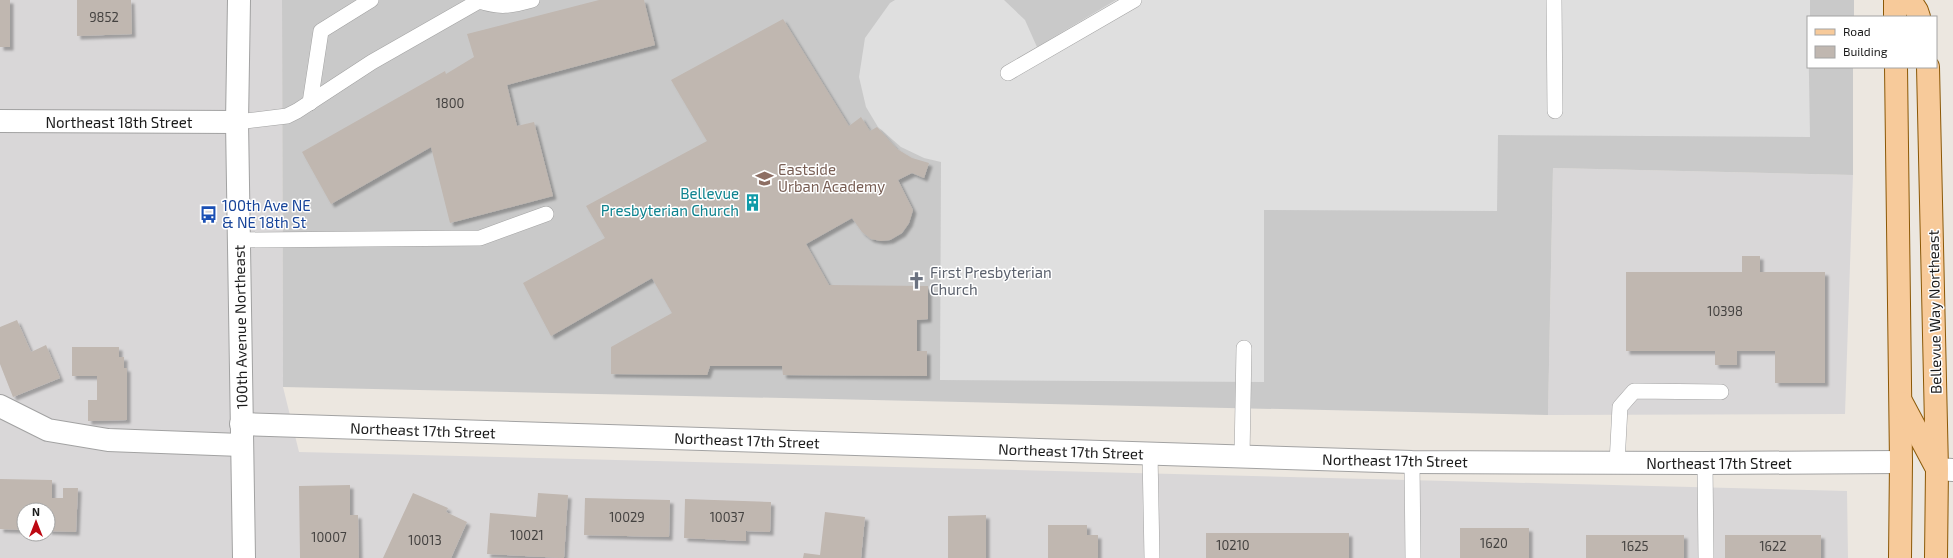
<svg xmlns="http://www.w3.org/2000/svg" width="1953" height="558" font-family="'Exo 2',sans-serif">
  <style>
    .residential { fill: #d9d7d8; fill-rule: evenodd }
    .religious { fill: #c9c9c9 }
    .parking { fill: #dfdfdf }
    .building { fill: #c0b7b0; filter: url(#shadow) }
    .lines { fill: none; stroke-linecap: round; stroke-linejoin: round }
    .service-casing { stroke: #a2a2a2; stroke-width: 16 }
    .minor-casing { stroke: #a2a2a2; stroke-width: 24 }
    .tertiary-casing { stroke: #a2a2a2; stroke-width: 24 }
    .primary-casing { stroke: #8b5806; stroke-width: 24 }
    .service { stroke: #fff; stroke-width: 15 }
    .minor { stroke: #fff; stroke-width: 22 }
    .tertiary { stroke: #fff; stroke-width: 22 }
    .primary { stroke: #f7ca9a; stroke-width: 22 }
    .labels { text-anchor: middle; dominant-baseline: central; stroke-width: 3; stroke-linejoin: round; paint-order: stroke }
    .number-label { font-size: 13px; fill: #444240 }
    .street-label { font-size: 15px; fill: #1b1b1b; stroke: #fff }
    .education-label { font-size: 15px; fill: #785e54; stroke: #fff; text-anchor: start }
    .culture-label { font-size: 15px; fill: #0d838f; stroke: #fff; text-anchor: end }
    .transit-label { font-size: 15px; fill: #164399; stroke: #fff; text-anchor: start }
    .worship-label { font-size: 15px; fill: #5b616d; stroke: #fff; text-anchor: start }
  </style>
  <defs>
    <filter id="shadow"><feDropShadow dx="3.5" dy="3.5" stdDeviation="1" flood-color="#0004"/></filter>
  </defs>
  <rect width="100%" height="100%" fill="#ece7e0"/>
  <g class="residential">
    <path d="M0 0H282L283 387 299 452 1847 491 1848 558H0ZM24 510H48V534H24Z"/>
    <path d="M1553 168 1853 175 1845 414 1548 415Z"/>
  </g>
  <path class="religious" d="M282 0H1854V17H1808V67H1853V175L1553 168 1548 415 283 387Z"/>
  <path class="parking" d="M895 0H1004L1025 20 1037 47 1116 0H1810V17H1808L1810 137 1498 135 1497 211 1264 210V382L940 380 941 162 924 158 901 147 878 127 866 107 859 77 865 38 890 3Z"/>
  <g class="building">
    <rect x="0" y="0" width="10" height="47"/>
    <path d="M77 0H131L132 34 77 36Z"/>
    <path d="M599 0H644L655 45 507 85 517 126 534 122 553 196 450 223 431 147 331 204 302 152 445 71 446 74 474 57 467 34Z"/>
    <path d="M783 19 849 126 861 117 870 131 877 127 897 149 912 158 929 163 924 178 912 173 898 180 913 210 909 223 902 233 890 240 881 241 871 239 862 232 852 218 806 244 829 285 928 286V319L917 320V351H927V376L783 375 782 366H710L707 375 611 374V347L672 313 652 278 551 336 523 283 605 238 586 206 707 141 671 80Z"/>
    <path d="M1742 256H1760V272H1825V383H1775V351H1737V365H1715V351H1626V272H1742Z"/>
    <path d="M17 320 31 352 46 345 60 378 13 397 0 364V327Z"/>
    <path d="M72 347H119V357H124V368H127V420L88 421V400H97V376H72Z"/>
    <path d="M0 479 52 480V498H63V488H78L76 532 48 531V510H24V530L0 529Z"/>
    <path d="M350 485V515H358L359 558H300L299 486Z"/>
    <path d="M413 493 448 508 446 512 467 522 451 558H383Z"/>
    <path d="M538 493 568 495 564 558 487 554 490 513 536 517Z"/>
    <path d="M585 498 670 500 669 537 584 535Z"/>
    <path d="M685 499 771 502 770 532 746 531V541L684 538Z"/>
    <path d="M825 512 865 517 861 558H803L804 553 820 555Z"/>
    <path d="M986 515V558H948V516Z"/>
    <path d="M1048 525H1087V535H1098V558H1048Z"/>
    <rect x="1460" y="528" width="69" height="30"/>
    <rect x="1206" y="533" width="143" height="25"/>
    <rect x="1586" y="535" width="98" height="23"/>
    <rect x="1725" y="535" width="96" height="23"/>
  </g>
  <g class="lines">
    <defs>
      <g id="service">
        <path d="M1554 0 1555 111"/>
        <path d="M1008 73 1134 0"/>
        <path d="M310 103 321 31 371 0"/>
        <path d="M237 122 287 116 297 111 372 62 479 1C500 8 510 6 532 0"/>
        <path d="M239 240 480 238 546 214"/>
        <path d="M1150 453 1152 558"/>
        <path d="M1242 456 1244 348"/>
        <path d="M1412 462 1413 558"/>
        <path d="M1617 463 1620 407 1634 391 1721 392"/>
        <path d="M1705 463 1706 558"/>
      </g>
      <g id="minor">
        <path d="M0 121 237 122"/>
        <path d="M0 406 48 430 108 440 241 445"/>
        <path d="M241 424 1412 462 1705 463 1901 462"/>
        <path d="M1937 469 1953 470"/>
      </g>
      <path id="tertiary" d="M239 0 237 122 244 558"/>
      <g id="primary">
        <path d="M1895 0V17"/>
        <path d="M1910 0 1917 11 1919 17"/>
        <path d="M1896 67 1901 462 1900 558"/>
        <path d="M1928 67 1937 469 1936 558"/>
        <path d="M1902 403 1935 465"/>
      </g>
    </defs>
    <use href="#service" class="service-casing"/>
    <use href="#minor" class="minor-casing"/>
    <use href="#tertiary" class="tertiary-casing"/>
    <use href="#primary" class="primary-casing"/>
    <use href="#service" class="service"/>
    <use href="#minor" class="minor"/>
    <use href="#tertiary" class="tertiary"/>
    <use href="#primary" class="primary"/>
  </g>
  <defs>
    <symbol id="school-bare" viewBox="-9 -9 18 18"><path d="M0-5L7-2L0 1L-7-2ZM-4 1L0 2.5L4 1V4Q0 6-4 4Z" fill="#8d6e63" stroke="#fff" stroke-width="2.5" paint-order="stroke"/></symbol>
    <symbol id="building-bare" viewBox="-9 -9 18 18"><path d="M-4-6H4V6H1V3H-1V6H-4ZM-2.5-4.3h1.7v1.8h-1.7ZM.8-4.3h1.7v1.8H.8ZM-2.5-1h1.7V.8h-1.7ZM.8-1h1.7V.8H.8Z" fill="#0f9aa8" stroke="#fff" stroke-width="2.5" paint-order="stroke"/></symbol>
    <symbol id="bus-bare" viewBox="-9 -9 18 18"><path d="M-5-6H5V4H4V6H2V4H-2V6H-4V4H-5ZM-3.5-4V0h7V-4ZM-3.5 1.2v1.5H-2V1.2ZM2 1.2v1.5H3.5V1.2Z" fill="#1a4fb4" stroke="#fff" stroke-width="2.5" paint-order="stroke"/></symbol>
    <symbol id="church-bare" viewBox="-9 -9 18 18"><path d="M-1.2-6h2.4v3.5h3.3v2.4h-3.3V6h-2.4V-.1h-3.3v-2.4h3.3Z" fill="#6b7280" stroke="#fff" stroke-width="2.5" paint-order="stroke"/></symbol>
  </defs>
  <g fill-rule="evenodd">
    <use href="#school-bare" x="752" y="166" width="25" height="25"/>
    <use href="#building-bare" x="740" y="190" width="25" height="25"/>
    <use href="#bus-bare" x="196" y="202" width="25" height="25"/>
    <use href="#church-bare" x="904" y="268" width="25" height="25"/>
  </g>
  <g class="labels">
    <g class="number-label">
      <text x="104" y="17">9852</text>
      <text x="450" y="103">1800</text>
      <text x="1725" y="311">10398</text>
      <text x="627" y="517">10029</text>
      <text x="727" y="517">10037</text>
      <text x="527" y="535">10021</text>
      <text x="329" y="537">10007</text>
      <text x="425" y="540">10013</text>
      <text x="1494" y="543">1620</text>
      <text x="1233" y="545">10210</text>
      <text x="1635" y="546">1625</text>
      <text x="1773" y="546">1622</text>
    </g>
    <g class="street-label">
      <text x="119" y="122">Northeast 18th Street</text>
      <text transform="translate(1934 312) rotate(-91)">Bellevue Way Northeast</text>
      <text transform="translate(240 327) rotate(-91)">100th Avenue Northeast</text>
      <text transform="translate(423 430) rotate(2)">Northeast 17th Street</text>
      <text transform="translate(747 440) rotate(2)">Northeast 17th Street</text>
      <text transform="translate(1071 451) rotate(2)">Northeast 17th Street</text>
      <text transform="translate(1395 460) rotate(1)">Northeast 17th Street</text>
      <text x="1719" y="463">Northeast 17th Street</text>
    </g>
    <g class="education-label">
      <text x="778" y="169">Eastside<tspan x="778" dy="17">Urban Academy</tspan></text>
    </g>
    <g class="culture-label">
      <text x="739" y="193">Bellevue<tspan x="739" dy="17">Presbyterian Church</tspan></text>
    </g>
    <g class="transit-label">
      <text x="222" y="205">100th Ave NE<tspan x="222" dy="17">&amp; NE 18th St</tspan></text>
    </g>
    <g class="worship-label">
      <text x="930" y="272">First Presbyterian<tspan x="930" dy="17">Church</tspan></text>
    </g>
  </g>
  <rect x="1807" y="16" width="130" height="52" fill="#ffffff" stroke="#a4a4a4"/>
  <rect x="1815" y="29" width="20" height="6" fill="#f7ca9a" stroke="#a4a4a4"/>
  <text x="1843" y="36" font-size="12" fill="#1b1b1b">Road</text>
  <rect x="1815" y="46" width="20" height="12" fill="#c0b7b0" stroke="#a4a4a4"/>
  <text x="1843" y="56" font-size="12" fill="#1b1b1b">Building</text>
  <g transform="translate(36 522)"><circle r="19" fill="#ffffff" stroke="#a4a4a4"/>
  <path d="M0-3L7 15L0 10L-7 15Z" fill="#bd0812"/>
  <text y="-6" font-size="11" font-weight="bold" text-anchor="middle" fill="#1b1b1b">N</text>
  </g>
</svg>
